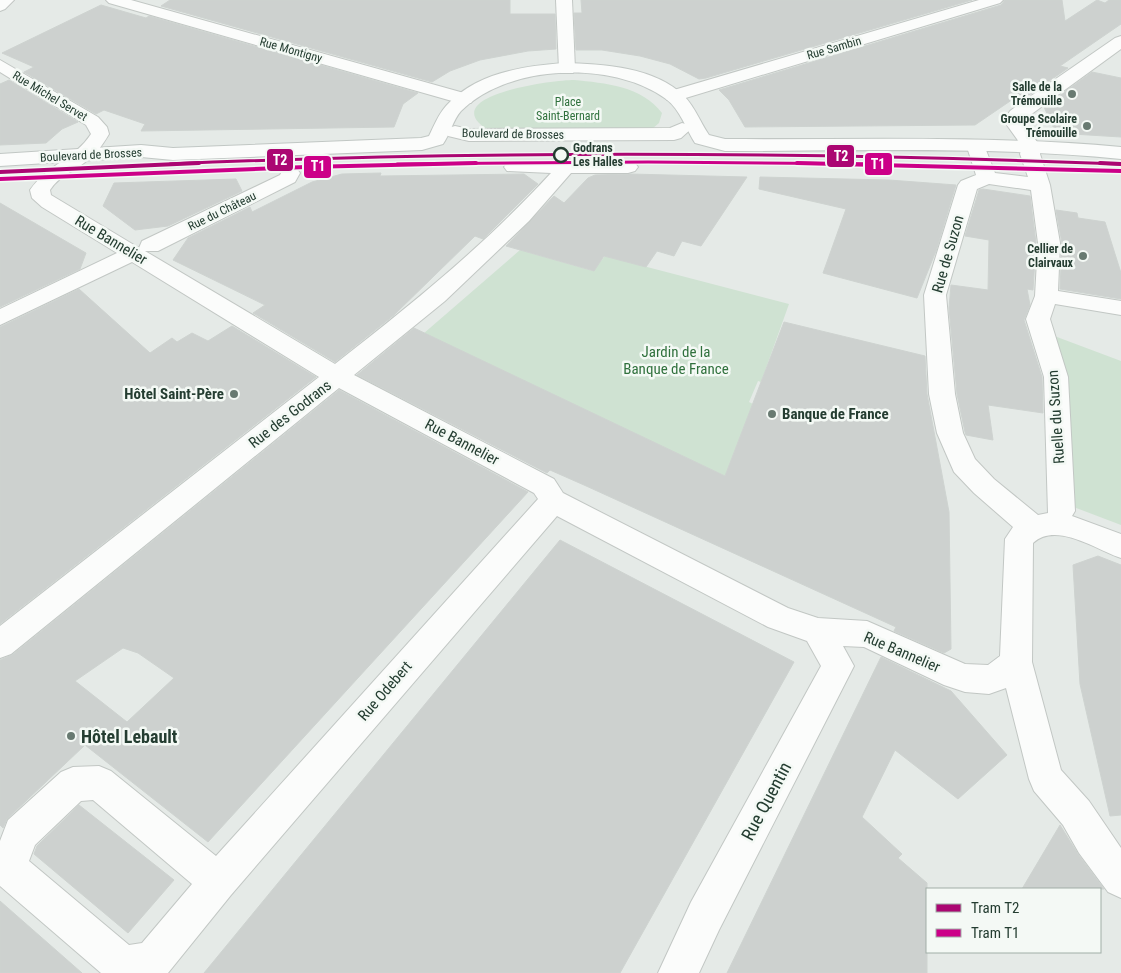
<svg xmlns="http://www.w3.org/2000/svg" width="1121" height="973" font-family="'Roboto Condensed',sans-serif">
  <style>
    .green { fill: #cfe2d2 }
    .building { fill: #cdd1cf; stroke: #ced3d0; fill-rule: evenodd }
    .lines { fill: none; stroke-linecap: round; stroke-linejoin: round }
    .street-casing { stroke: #c2c7c4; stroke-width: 2 }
    .secondary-casing { stroke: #c1c7c4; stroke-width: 2 }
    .street { fill: #fbfcfb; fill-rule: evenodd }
    .secondary { fill: #fbfcfb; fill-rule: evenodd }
    .tram-1-far1-casing { stroke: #f4f9f5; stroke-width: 5.5 }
    .tram-1-casing { stroke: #f4f9f5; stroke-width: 7 }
    .tram-2-far1-casing { stroke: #f4f9f5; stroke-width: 5.5 }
    .tram-2-casing { stroke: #f4f9f5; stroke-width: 7 }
    .tram-1-far1 { stroke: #ab0672; stroke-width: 3 }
    .tram-1 { stroke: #ab0672; stroke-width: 4 }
    .tram-2-far1 { stroke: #c08; stroke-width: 3 }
    .tram-2 { stroke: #c08; stroke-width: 4 }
    .poi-dot { fill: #687a71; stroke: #f4f9f5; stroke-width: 2 }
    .stop-dot { fill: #f4f9f5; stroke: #243d31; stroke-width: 2.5 }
    .labels { text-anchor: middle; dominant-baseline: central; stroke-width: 5; stroke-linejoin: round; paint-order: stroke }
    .far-street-label { font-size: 12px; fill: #243d31; stroke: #f4f9f5 }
    .far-poi-label { font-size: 12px; font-weight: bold; fill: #243d31; stroke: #f4f9f5; text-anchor: end }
    .far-park-label { font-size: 12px; fill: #30713d; stroke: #f4f9f5 }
    .far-stop-label { font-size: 12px; font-weight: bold; fill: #243d31; stroke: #f4f9f5; text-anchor: start }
    .street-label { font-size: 15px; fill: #243d31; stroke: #f4f9f5 }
    .park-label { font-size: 15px; fill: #30713d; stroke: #f4f9f5 }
    .poi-label { font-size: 15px; font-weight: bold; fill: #243d31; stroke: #f4f9f5; text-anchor: end }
    .near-poi-label { font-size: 18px; font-weight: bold; fill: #243d31; stroke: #f4f9f5; text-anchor: start }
    .near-street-label { font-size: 18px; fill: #243d31; stroke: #f4f9f5 }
    .line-badge { stroke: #f4f9f5; stroke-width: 2 }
    .badge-label { font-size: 14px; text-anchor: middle; font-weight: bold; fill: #fff }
  </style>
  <rect width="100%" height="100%" fill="#e5eae7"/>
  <g class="green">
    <path d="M574 80C605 83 642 86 662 113L659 123 652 129 493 133C428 97 550 80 574 80Z"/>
    <path d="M520 250 593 271 605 256 789 304 761 382 758 381 749 402 753 404 725 476 423 334Z"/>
    <path d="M1049 334 1121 361V525L1071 506Z"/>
  </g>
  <g class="building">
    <path d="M170 0H510V14H555L556 49 528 51 480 60 450 71 432 82 161 6Z"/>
    <path d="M581 0H972L706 78 699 79 670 64 640 56 602 50H576L574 13H582Z"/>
    <path d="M1005 0H1062L1065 21 1097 0 1105 3 1109 0H1121V24L1060 66 1068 68 1026 97 1019 95 975 125 745 127 729 100 719 90 1001 5Z"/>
    <path d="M101 5 146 18 149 16 418 93 403 104 394 127 141 131 145 124 104 110 96 114 24 72 34 67 2 53Z"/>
    <path d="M1092 72 1121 78V137L1056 133 1044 107Z"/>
    <path d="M9 80 78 122 62 129 46 143 0 145V84Z"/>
    <path d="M381 173 380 176 524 174 538 184 483 239 475 236 394 315 335 362 253 313 265 305 173 260 188 238 250 207 252 212 312 182 342 174Z"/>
    <path d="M595 175 630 174 747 177 701 246 682 241 674 256 657 251 646 267 604 256 594 271 506 246 554 196 564 203 588 178Z"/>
    <path d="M760 177 889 180 956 185 936 251 917 298 823 273 846 209 759 189Z"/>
    <path d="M236 179 242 191 168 226 135 230 103 206 114 183Z"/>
    <path d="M983 189 1030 196 1036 243 1033 290 1027 289 1030 305 1024 320 1042 377 1043 413 988 405 993 440 966 435 965 432 957 394 949 308 951 285 988 290 989 240 965 236 979 190Z"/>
    <path d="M0 203 86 253 80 269 0 307Z"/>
    <path d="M1056 210 1077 213 1078 218 1105 222 1121 273V299L1060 289 1062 243Z"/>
    <path d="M79 289 150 353 172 338 177 342 192 333 208 341 232 326 316 377 0 624V327Z"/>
    <path d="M784 322 925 356 927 394 949 512 951 649 944 653 894 631 896 627 584 485 550 470 547 473 357 375 414 328 725 476Z"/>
    <path d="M339 390 528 492 208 842 85 745 7 819 3 828 0 825V660L12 655ZM123 648 138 653 174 678 127 722 75 681Z"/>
    <path d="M560 540 794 662 620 973H204Z"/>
    <path d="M1098 556 1121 565V815L1110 816 1080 684 1073 565Z"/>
    <path d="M881 657 951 691 1007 755 958 799 895 750 862 817 902 854 898 858 927 883V973H727Z"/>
    <path d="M79 805 174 880 128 933 34 854 37 846Z"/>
    <path d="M1060 825 1078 854 1104 889H1022Z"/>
    <path d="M0 901 82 973H0Z"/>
  </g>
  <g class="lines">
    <defs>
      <g id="street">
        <path d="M0 0H14L5 9 0 11Z"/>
        <path d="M106 0H131L471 95 474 99 471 103H459L109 3Z"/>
        <path d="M556 0H572L575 69 573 73H561L559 69Z"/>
        <path d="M979 0H1003L1000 3 679 100H667L664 96 667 92Z"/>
        <path d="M1121 36V49L1022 121 1040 146V154L1050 185 1060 243 1058 291 1121 301V315L1055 304 1050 319 1068 377 1075 511 1072 516 1121 534V558C1097 550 1056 521 1033 543L1032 662 1061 770 1089 801 1121 848V898L1108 892 1079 853 1063 825 1034 791 1029 779 1006 688 989 694 965 692 944 685 864 647 843 646 854 666 719 930 699 973H658L691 902 821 666 807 641 768 627 557 516 231 895 168 973H101L0 886V841L8 820 61 772 73 767 99 766 111 771 216 856 538 499 534 493 339 388 11 654 0 658V626L319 377 132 262 0 325V309L117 253 42 207 32 198 30 190C48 164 75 159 91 134L86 125 0 72V60L98 117 107 127 109 134C102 146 95 156 84 163 72 172 58 177 50 190L51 195 139 248 142 241 280 175 283 169H297L300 173 295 182 158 251H145L335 364C413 303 484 246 551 173L507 171 504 167 507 163H635L638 167 635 171 628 173H571L529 221 445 301 354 375 554 479 563 493 788 608 818 618 867 621 965 664 988 665 1000 656 1005 539 1013 527 974 493 954 472 937 433 929 394 924 295 958 185 961 181 976 175 966 144 968 140H982L995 173 1028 177 1020 154 1022 146 1004 121 1010 111 1018 105 1115 38ZM989 184 1031 190 1038 243 1035 296 1026 319 1044 377 1048 513 1038 515 994 479 975 459 963 433 955 394 946 295 977 189ZM93 800 192 884 142 943 129 945 29 861 35 845 81 801Z"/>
        <path d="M682 123 689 125 691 129 681 138 674 140 469 141 448 136 446 132 448 128 455 126 469 129 670 128Z"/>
      </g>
      <path id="secondary" d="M564 63C603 64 655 67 684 96 695 107 700 122 709 135L725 139C857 140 989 135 1121 147V159C989 146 857 151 725 151L695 143C686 129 680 109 666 99 613 60 508 64 461 111 453 120 450 134 443 144L422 150 173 160 141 157 0 166V154L141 145 173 148 421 138 429 136C434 126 438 115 446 106 475 73 523 66 564 63Z"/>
    </defs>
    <use href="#street" class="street-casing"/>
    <use href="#secondary" class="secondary-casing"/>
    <use href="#street" class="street"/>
    <use href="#secondary" class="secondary"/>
    <defs>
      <path id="tram-1-far1" d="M170 164C487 150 804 152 1121 164"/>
      <g id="tram-1">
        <path d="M1100 163 1121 164"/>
        <path d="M0 172 199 163"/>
      </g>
      <path id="tram-2-far1" d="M397 164 648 162 884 164"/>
      <g id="tram-2">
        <path d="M797 163 1121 171"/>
        <path d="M0 179 306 167 476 163"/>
      </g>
    </defs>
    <use href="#tram-1-far1" class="tram-1-far1-casing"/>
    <use href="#tram-1" class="tram-1-casing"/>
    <use href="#tram-2-far1" class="tram-2-far1-casing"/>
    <use href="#tram-2" class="tram-2-casing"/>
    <use href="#tram-1-far1" class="tram-1-far1"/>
    <use href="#tram-1" class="tram-1"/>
    <use href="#tram-2-far1" class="tram-2-far1"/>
    <use href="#tram-2" class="tram-2"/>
  </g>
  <g class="poi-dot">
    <circle cx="1072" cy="94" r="5"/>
    <circle cx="1087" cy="126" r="5"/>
    <circle cx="1083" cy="256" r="5"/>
    <circle cx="234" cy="394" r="5"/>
    <circle cx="772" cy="414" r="5"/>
    <circle cx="71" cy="736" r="5"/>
  </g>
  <circle class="stop-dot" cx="561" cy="155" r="7"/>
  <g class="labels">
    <g class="far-street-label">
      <text transform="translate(834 48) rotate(-16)">Rue Sambin</text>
      <text transform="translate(291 50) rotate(16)">Rue Montigny</text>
      <text transform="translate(50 96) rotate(31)">Rue Michel Servet</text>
      <text transform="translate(513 134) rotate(1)">Boulevard de Brosses</text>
      <text transform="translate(91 155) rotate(-3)">Boulevard de Brosses</text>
      <text transform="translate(222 211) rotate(-26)">Rue du Château</text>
    </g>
    <g class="far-poi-label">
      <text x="1062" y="87">Salle de la<tspan x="1062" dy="14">Trémouille</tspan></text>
      <text x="1077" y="119">Groupe Scolaire<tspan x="1077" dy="14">Trémouille</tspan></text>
      <text x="1073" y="249">Cellier de<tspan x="1073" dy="14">Clairvaux</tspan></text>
    </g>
    <g class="far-park-label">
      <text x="568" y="102">Place<tspan x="568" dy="14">Saint-Bernard</tspan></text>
    </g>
    <g class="far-stop-label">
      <text x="573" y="148">Godrans<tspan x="573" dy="14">Les Halles</tspan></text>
    </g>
    <g class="street-label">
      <text transform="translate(111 240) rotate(31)">Rue Bannelier</text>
      <text transform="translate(948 254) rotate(-74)">Rue de Suzon</text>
      <text transform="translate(290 414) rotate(-38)">Rue des Godrans</text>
      <text transform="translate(1056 417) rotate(-94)">Ruelle du Suzon</text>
      <text transform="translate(462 442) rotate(28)">Rue Bannelier</text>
      <text transform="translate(902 652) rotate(23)">Rue Bannelier</text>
      <text transform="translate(385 691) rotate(-49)">Rue Odebert</text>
    </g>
    <g class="park-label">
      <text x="676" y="352">Jardin de la<tspan x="676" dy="17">Banque de France</tspan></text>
    </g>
    <g class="poi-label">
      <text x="224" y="394">Hôtel Saint-Père</text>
      <text x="782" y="414" text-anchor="start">Banque de France</text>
    </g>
    <g class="near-poi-label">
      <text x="81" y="736">Hôtel Lebault</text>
    </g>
    <g class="near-street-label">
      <text transform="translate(766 801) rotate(-62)">Rue Quentin</text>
    </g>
  </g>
  <g class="line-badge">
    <rect x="826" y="144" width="29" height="24" rx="5" fill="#ab0672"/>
    <rect x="266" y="148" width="28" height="24" rx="5" fill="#ab0672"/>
    <rect x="864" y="152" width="29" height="24" rx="5" fill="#c08"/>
    <rect x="303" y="155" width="29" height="24" rx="5" fill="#c08"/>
  </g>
  <g class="badge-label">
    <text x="841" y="161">T2</text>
    <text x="280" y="165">T2</text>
    <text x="878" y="169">T1</text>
    <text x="318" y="171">T1</text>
  </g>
  <rect x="926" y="888" width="175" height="65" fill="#f4f9f5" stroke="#a1aea7"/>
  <rect x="936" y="904" width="25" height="8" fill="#ab0672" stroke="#a1aea7"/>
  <text x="971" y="913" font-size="15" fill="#243d31">Tram T2</text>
  <rect x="936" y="929" width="25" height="8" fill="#cc0088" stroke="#a1aea7"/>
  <text x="971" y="938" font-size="15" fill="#243d31">Tram T1</text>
</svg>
